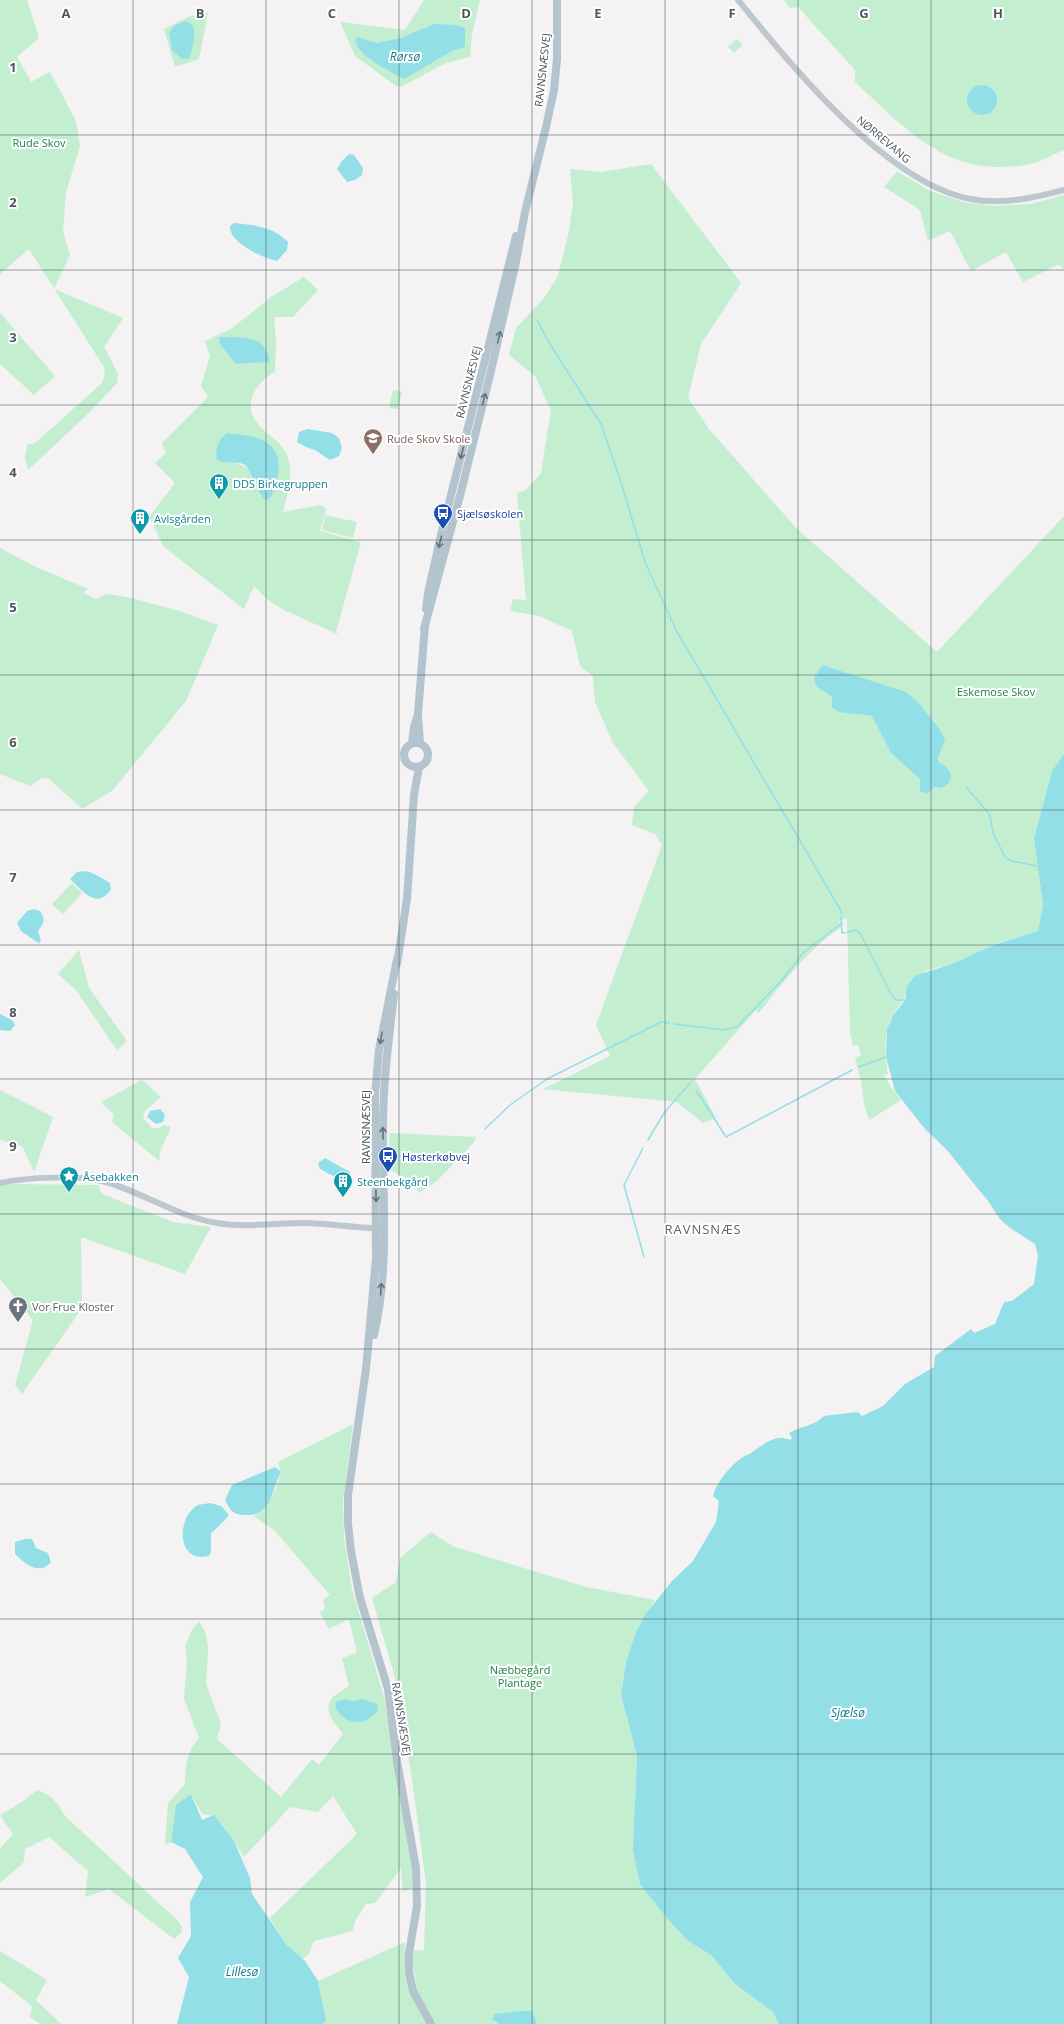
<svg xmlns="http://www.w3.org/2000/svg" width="1064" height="2024" font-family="'Open Sans',sans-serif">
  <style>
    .green { fill: #c3eed0; fill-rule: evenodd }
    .water { fill: #93dfe8 }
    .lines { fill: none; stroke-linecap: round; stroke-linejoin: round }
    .stream { stroke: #93dfe8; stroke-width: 1.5 }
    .minor { stroke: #bec7cd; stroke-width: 6 }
    .major { stroke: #b3c4ce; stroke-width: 8 }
    .oneway { stroke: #64727a }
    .grid { fill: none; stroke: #4a575e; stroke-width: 1; stroke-opacity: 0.55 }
    .labels { text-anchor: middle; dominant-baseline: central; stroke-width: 4; stroke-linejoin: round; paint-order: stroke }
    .street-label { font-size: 11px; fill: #4a575e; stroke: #fff }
    .park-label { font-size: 11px; fill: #1d7e43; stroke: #fff }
    .education-label { font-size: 11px; fill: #785e54; stroke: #fff; text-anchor: start }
    .culture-label { font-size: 11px; fill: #0d838f; stroke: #fff; text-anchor: start }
    .transit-label { font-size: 11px; fill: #164399; stroke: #fff; text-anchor: start }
    .worship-label { font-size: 11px; fill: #5b616d; stroke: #fff; text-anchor: start }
    .water-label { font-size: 12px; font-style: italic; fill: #137c89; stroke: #fff }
    .quarter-label { font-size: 13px; letter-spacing: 1px; fill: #5e6366; stroke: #fff }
    .grid-label { font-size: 13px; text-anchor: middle; font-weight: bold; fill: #4a575e; stroke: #fff; stroke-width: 4; stroke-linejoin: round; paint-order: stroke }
  </style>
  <rect width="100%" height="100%" fill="#f4f2f2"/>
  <g class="green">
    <path d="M0 0H27L39 38 17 57 31 82 50 72 76 121 80 146 66 192 63 232 70 255 54 289 123 318 104 347 118 374 117 383 90 412 28 470 25 458 27 445 35 443 101 384 105 376 104 367 29 249 0 274Z"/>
    <path d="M424 0H480L472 34 470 57 446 63 402 86H396L355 56 340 22 405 30Z"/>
    <path d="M784 0H1064V150C1053 154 1042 162 1030 164 950 180 908 131 855 82V70L798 7 790 8Z"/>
    <path d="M208 13 199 59 175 67 164 29 188 17Z"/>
    <path d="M737 39 743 45 734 53 728 47Z"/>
    <path d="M651 164 741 283 701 344 688 398 709 429 797 529 937 652 1064 516V754L1052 771 1034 838 1043 905 1038 931 991 946 954 963 926 971 907 986C904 1005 900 1002 892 1016 883 1033 885 1056 888 1075L883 1073 890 1086 901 1100 869 1120 864 1104 861 1081 855 1058 861 1055 858 1045 853 1046 850 1032 847 918 839 921 841 927C808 950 784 981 759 1013L756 1010 695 1079 716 1118 703 1123 677 1102 543 1089 610 1056 596 1025 662 845 655 834 632 825 634 807 649 791 613 743 595 702 593 676 580 666 572 631 539 616 510 611 513 599 526 600 517 493 526 490 541 473 551 410 535 376 509 355 516 328 544 298 558 276 569 231 573 203 570 169 601 172ZM822 691 906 692C922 706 935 722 944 740L938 757V763L946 766 949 783 941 788 935 787 921 779 891 753 872 716 859 713 847 714 832 707V697Z"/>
    <path d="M897 171 930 191 963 202 995 206 1031 204 1064 195V270L1059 264 1023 282 1006 252 971 271 950 231 928 241 920 210 884 187Z"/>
    <path d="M304 277 318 290 293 317H274L276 342 275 372C256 382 241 405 258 424 268 436 283 442 288 458 294 477 287 493 283 512L321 505 326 509 320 531 361 542 336 632 339 635 282 609 267 599 254 586 244 609 164 547 149 517 175 483 155 463 166 453 162 443 208 397 201 386 210 356 205 341 231 329 271 297ZM219 338 240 339 262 363 236 364ZM236 463H280L254 486 248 468Z"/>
    <path d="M0 313 55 376 34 395 0 364Z"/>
    <path d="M393 390 402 392 398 409 389 408Z"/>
    <path d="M325 515 357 522 353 538 322 530Z"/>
    <path d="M0 548 36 567 88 589 83 592 95 599 107 594 126 597 180 611 218 625 186 701 112 791 82 809 48 778 40 779 30 786 0 774Z"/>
    <path d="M72 883 82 893 63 914 52 904Z"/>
    <path d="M79 950 89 988 127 1041 117 1050 76 990 58 974Z"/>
    <path d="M142 1080 161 1097 145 1111 143 1118 152 1128H159L164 1125 171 1127 160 1152 159 1161 112 1122 114 1114 101 1102Z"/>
    <path d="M0 1090 53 1117 34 1172 22 1146 0 1140Z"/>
    <path d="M390 1133 476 1137 475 1141 437 1181 419 1193 410 1180 391 1170 389 1141Z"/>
    <path d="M3 1184 98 1185 102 1194 173 1222 211 1227 185 1274 81 1237 82 1308 22 1394 15 1385 33 1320 0 1279V1185Z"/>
    <path d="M353 1424 343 1501 344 1539 352 1589 384 1697 412 1865 413 1887 403 1892 401 1868 375 1903 366 1904 355 1921 353 1931 314 1941 309 1954 302 1959 287 1945 270 1918 357 1834 333 1796 318 1812 290 1807 244 1857 234 1841 214 1816 202 1814 191 1794 176 1805 171 1842 165 1845 168 1803 185 1784C185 1766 187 1751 199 1738L184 1699 187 1662 185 1646 193 1628 199 1621 206 1634 208 1648 206 1684 221 1724 217 1739 281 1797 312 1759 319 1765 343 1734C336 1725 323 1712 331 1700 334 1694 344 1690 349 1686L342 1658 357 1653 349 1619 329 1629 320 1613 325 1608 323 1600 330 1595 275 1531 254 1516 265 1508 275 1491 281 1472 278 1462ZM345 1699 354 1701 335 1707 337 1701Z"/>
    <path d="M431 1532 452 1546 586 1587 655 1600 635 1634 626 1663 621 1695 637 1756 635 1795 688 1941 711 1955 735 1984 773 2012 779 2024H435L417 1991 411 1951 424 1950 426 1884 412 1779 396 1681 372 1598 396 1582 400 1558Z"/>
    <path d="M37 1790C50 1794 58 1802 64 1815L177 1920 182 1926V1932L174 1939 109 1889 85 1897 88 1871 49 1837 25 1849 24 1862 0 1883V1849L13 1834 0 1815 22 1802Z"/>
    <path d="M405 1942V1970L410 1991 428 2024H323L326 2020 318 1981Z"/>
    <path d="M0 1951 47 1980 36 2000 61 2024H40L30 2017 32 2006 0 1981Z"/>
  </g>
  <g class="water">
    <path d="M185 21C201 23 192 48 190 58L182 59 172 50 169 33 174 26Z"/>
    <path d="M434 24 456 25 465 28V47L452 51 404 79C386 69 364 60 355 42L357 37 377 43 401 38Z"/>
    <circle cx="982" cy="100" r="15"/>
    <path d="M349 154 354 155 363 168 362 175 355 180 347 182 337 169 341 162Z"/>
    <path d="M234 223C255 225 273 227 288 242L287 250 277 261C263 258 229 243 230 226Z"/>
    <path d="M219 337C242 338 265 333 270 362L236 364 220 344Z"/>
    <path d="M308 429 332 433 339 438 342 448 339 456 330 460 315 450 306 447 297 442 299 432Z"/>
    <path d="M227 433C238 435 254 435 264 441 287 453 278 478 271 497L266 500C254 490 251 469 245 465 236 460 227 465 217 460 215 449 218 440 227 433Z"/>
    <path d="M822 665 906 692 918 702 938 727 945 740 938 757V762L946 766 951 775 949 783 941 788 935 787 927 794 920 791V779L891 753 872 716C858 712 842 717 832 707V697L816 686 814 678Z"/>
    <path d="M1064 754V2024H779L773 2012 735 1984 711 1955 688 1941 667 1918 640 1884 633 1850 637 1756 621 1695 626 1663 635 1634 645 1615 672 1581 693 1561 716 1522 719 1501 713 1496C717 1481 731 1465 743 1457 746 1455 749 1455 751 1453 762 1446 775 1433 790 1440L792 1438 789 1433C801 1426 814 1426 824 1416L858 1412 862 1416 883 1406 905 1384 934 1367 935 1356 971 1329 974 1333 995 1324 1004 1302 1012 1301 1034 1284 1038 1256 1035 1244C1025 1237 1013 1231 1003 1222 994 1214 992 1203 983 1195L947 1150 924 1128 895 1091 886 1057 887 1029 893 1015 905 1000 907 986 915 976 954 963 991 946 1038 931 1043 905 1034 838 1052 771Z"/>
    <path d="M77 872C90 869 99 877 110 883L111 889C97 911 82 890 70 879Z"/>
    <path d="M34 909 40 911C46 920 44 923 38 931L41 942 38 943 21 931 17 923 27 911Z"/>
    <path d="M0 1014 12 1020 15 1025 10 1031 0 1030Z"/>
    <path d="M160 1109 165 1115 163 1122 156 1124 147 1117 150 1111Z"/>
    <path d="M325 1158 350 1172V1177C341 1182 328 1173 320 1169L318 1163Z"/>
    <path d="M275 1467 281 1472C271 1490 273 1516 245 1515 233 1515 230 1510 225 1500L232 1485Z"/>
    <path d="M210 1503 221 1506 229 1515 219 1526 211 1533V1552L209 1556C176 1564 176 1517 198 1505 201 1504 207 1504 210 1503Z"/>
    <path d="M25 1539H32L36 1548 48 1553 51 1562C39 1576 25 1564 15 1554V1542Z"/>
    <path d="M345 1699 354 1701 363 1699 377 1704 378 1710C365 1728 345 1725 335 1707L337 1701Z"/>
    <path d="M191 1794 202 1820 214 1815 234 1841 250 1878 252 1894 287 1945 305 1961 318 1981 326 2020 323 2024H177L189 1977 178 1958 191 1936 190 1902 203 1877 185 1849 171 1842 176 1805Z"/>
    <path d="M520 2011H532L537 2024H499L492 2019 495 2014Z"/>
  </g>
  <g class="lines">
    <g class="stream">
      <path d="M537 320 548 341 601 424 620 479 645 562 676 630 840 909 841 913"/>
      <path d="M966 787 990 815 993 833 1005 857 1012 861 1037 866"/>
      <path d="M841 917 842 933H845"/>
      <path d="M847 932 856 930 860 933 890 992 896 1000H905"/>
      <path d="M674 1024 723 1030 737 1027 782 980 803 953 842 923"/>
      <path d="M858 1067 886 1057"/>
      <path d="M696 1090 726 1137 852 1070"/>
      <path d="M485 1129 510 1105 547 1079 661 1022 669 1023"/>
      <path d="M648 1140 664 1113 691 1082"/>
      <path d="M643 1148 624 1185 644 1257"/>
    </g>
    <g class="minor">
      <path d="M738 0C791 65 887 184 971 199 1003 205 1034 198 1064 190"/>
      <path d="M0 1183C26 1177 80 1175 106 1182 144 1193 178 1217 217 1223 246 1228 276 1223 305 1223 331 1223 357 1229 384 1228"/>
    </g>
    <g class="major">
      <path d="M426 609 428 593 440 539 516 236"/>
      <path d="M424 629 461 492 490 375 516 262 525 212 546 127 554 90 557 59V0"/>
      <path d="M418 716 420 743"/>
      <circle cx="416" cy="755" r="12"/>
      <path d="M412 743 414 727 418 714 425 625"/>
      <path d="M397 959 379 1050 375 1095 376 1258 366 1369 348 1495V1524L351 1551 360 1598 388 1689 397 1761 416 1868 417 1906 409 1953V1972L413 1991 431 2024"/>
      <path d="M397 964 407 899 414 795 419 767"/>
      <path d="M374 1335C390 1267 382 1195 383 1126 383 1082 389 1038 394 994"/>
    </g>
  </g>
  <defs><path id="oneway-shaft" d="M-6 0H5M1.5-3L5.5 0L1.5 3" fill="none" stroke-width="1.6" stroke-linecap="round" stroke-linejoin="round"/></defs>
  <g class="oneway">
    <use href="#oneway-shaft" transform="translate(499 337) rotate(-77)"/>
    <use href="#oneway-shaft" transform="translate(484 399) rotate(-76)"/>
    <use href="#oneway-shaft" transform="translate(462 453) rotate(104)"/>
    <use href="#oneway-shaft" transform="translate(440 542) rotate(104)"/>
    <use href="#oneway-shaft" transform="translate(381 1038) rotate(100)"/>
    <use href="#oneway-shaft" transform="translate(383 1133) rotate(-91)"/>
    <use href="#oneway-shaft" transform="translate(376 1196) rotate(89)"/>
    <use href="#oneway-shaft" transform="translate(381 1289) rotate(-86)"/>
  </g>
  <path class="grid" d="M133 0V2024M266 0V2024M399 0V2024M532 0V2024M665 0V2024M798 0V2024M931 0V2024M0 135H1064M0 270H1064M0 405H1064M0 540H1064M0 675H1064M0 810H1064M0 945H1064M0 1079H1064M0 1214H1064M0 1349H1064M0 1484H1064M0 1619H1064M0 1754H1064M0 1889H1064"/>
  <defs>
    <symbol id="school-pin" viewBox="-11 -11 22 30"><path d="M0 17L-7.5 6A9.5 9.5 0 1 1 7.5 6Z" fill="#8d6e63" stroke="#fff"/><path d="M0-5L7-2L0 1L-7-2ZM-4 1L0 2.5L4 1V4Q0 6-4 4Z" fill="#fff"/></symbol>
    <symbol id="building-pin" viewBox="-11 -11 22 30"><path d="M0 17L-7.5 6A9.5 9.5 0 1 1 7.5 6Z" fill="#0f9aa8" stroke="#fff"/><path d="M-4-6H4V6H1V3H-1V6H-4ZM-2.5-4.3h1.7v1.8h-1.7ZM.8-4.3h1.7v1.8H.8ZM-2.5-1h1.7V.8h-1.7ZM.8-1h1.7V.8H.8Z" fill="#fff"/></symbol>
    <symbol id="bus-pin" viewBox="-11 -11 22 30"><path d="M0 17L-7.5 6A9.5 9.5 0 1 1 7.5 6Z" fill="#1a4fb4" stroke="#fff"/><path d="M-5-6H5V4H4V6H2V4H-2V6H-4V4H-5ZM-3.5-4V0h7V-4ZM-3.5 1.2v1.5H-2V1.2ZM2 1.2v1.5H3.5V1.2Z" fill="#fff"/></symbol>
    <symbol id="sight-pin" viewBox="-11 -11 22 30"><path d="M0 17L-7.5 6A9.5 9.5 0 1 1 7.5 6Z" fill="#0f9aa8" stroke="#fff"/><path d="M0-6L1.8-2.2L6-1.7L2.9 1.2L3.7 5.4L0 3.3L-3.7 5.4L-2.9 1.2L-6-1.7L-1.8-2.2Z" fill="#fff"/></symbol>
    <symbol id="church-pin" viewBox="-11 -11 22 30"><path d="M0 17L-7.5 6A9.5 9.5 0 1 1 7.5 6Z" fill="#6b7280" stroke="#fff"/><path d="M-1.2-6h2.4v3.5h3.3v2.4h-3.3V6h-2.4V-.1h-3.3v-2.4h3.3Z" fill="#fff"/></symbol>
  </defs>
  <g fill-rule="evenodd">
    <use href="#school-pin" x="362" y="427" width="22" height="30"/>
    <use href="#building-pin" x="208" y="472" width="22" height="30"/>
    <use href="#bus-pin" x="432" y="502" width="22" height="30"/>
    <use href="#building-pin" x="129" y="507" width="22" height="30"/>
    <use href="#bus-pin" x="377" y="1145" width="22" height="30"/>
    <use href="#sight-pin" x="58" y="1165" width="22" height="30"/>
    <use href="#building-pin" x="332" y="1170" width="22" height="30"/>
    <use href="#church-pin" x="7" y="1295" width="22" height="30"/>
  </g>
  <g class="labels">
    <g class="street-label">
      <text transform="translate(542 70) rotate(-84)">RAVNSNÆSVEJ</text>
      <text transform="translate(884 139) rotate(40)">NØRREVANG</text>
      <text transform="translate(468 382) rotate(-76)">RAVNSNÆSVEJ</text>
      <text transform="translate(365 1127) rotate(-90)">RAVNSNÆSVEJ</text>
      <text transform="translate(402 1719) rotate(81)">RAVNSNÆSVEJ</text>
    </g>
    <g class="park-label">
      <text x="39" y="142">Rude Skov</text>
      <text x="996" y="691">Eskemose Skov</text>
      <text x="520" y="1669">Næbbegård<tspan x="520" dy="13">Plantage</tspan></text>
    </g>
    <g class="education-label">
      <text x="387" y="438">Rude Skov Skole</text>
    </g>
    <g class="culture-label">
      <text x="233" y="483">DDS Birkegruppen</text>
      <text x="154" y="518">Avlsgården</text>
      <text x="83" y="1176">Åsebakken</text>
      <text x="357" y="1181">Steenbekgård</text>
    </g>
    <g class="transit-label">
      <text x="457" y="513">Sjælsøskolen</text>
      <text x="402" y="1156">Høsterkøbvej</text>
    </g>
    <g class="worship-label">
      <text x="32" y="1306">Vor Frue Kloster</text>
    </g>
    <g class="water-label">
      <text x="405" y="56">Rørsø</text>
      <text x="848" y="1712">Sjælsø</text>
      <text x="242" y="1971">Lillesø</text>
    </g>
    <g class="quarter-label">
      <text x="703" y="1229">RAVNSNÆS</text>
    </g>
  </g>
  <g class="grid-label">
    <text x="66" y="18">A</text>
    <text x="200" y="18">B</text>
    <text x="332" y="18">C</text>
    <text x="466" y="18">D</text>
    <text x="598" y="18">E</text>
    <text x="732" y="18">F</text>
    <text x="864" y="18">G</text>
    <text x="998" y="18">H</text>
    <text x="13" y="72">1</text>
    <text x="13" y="207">2</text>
    <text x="13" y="342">3</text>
    <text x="13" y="477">4</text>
    <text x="13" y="612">5</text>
    <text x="13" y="747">6</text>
    <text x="13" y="882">7</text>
    <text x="13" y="1017">8</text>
    <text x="13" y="1151">9</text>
  </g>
</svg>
